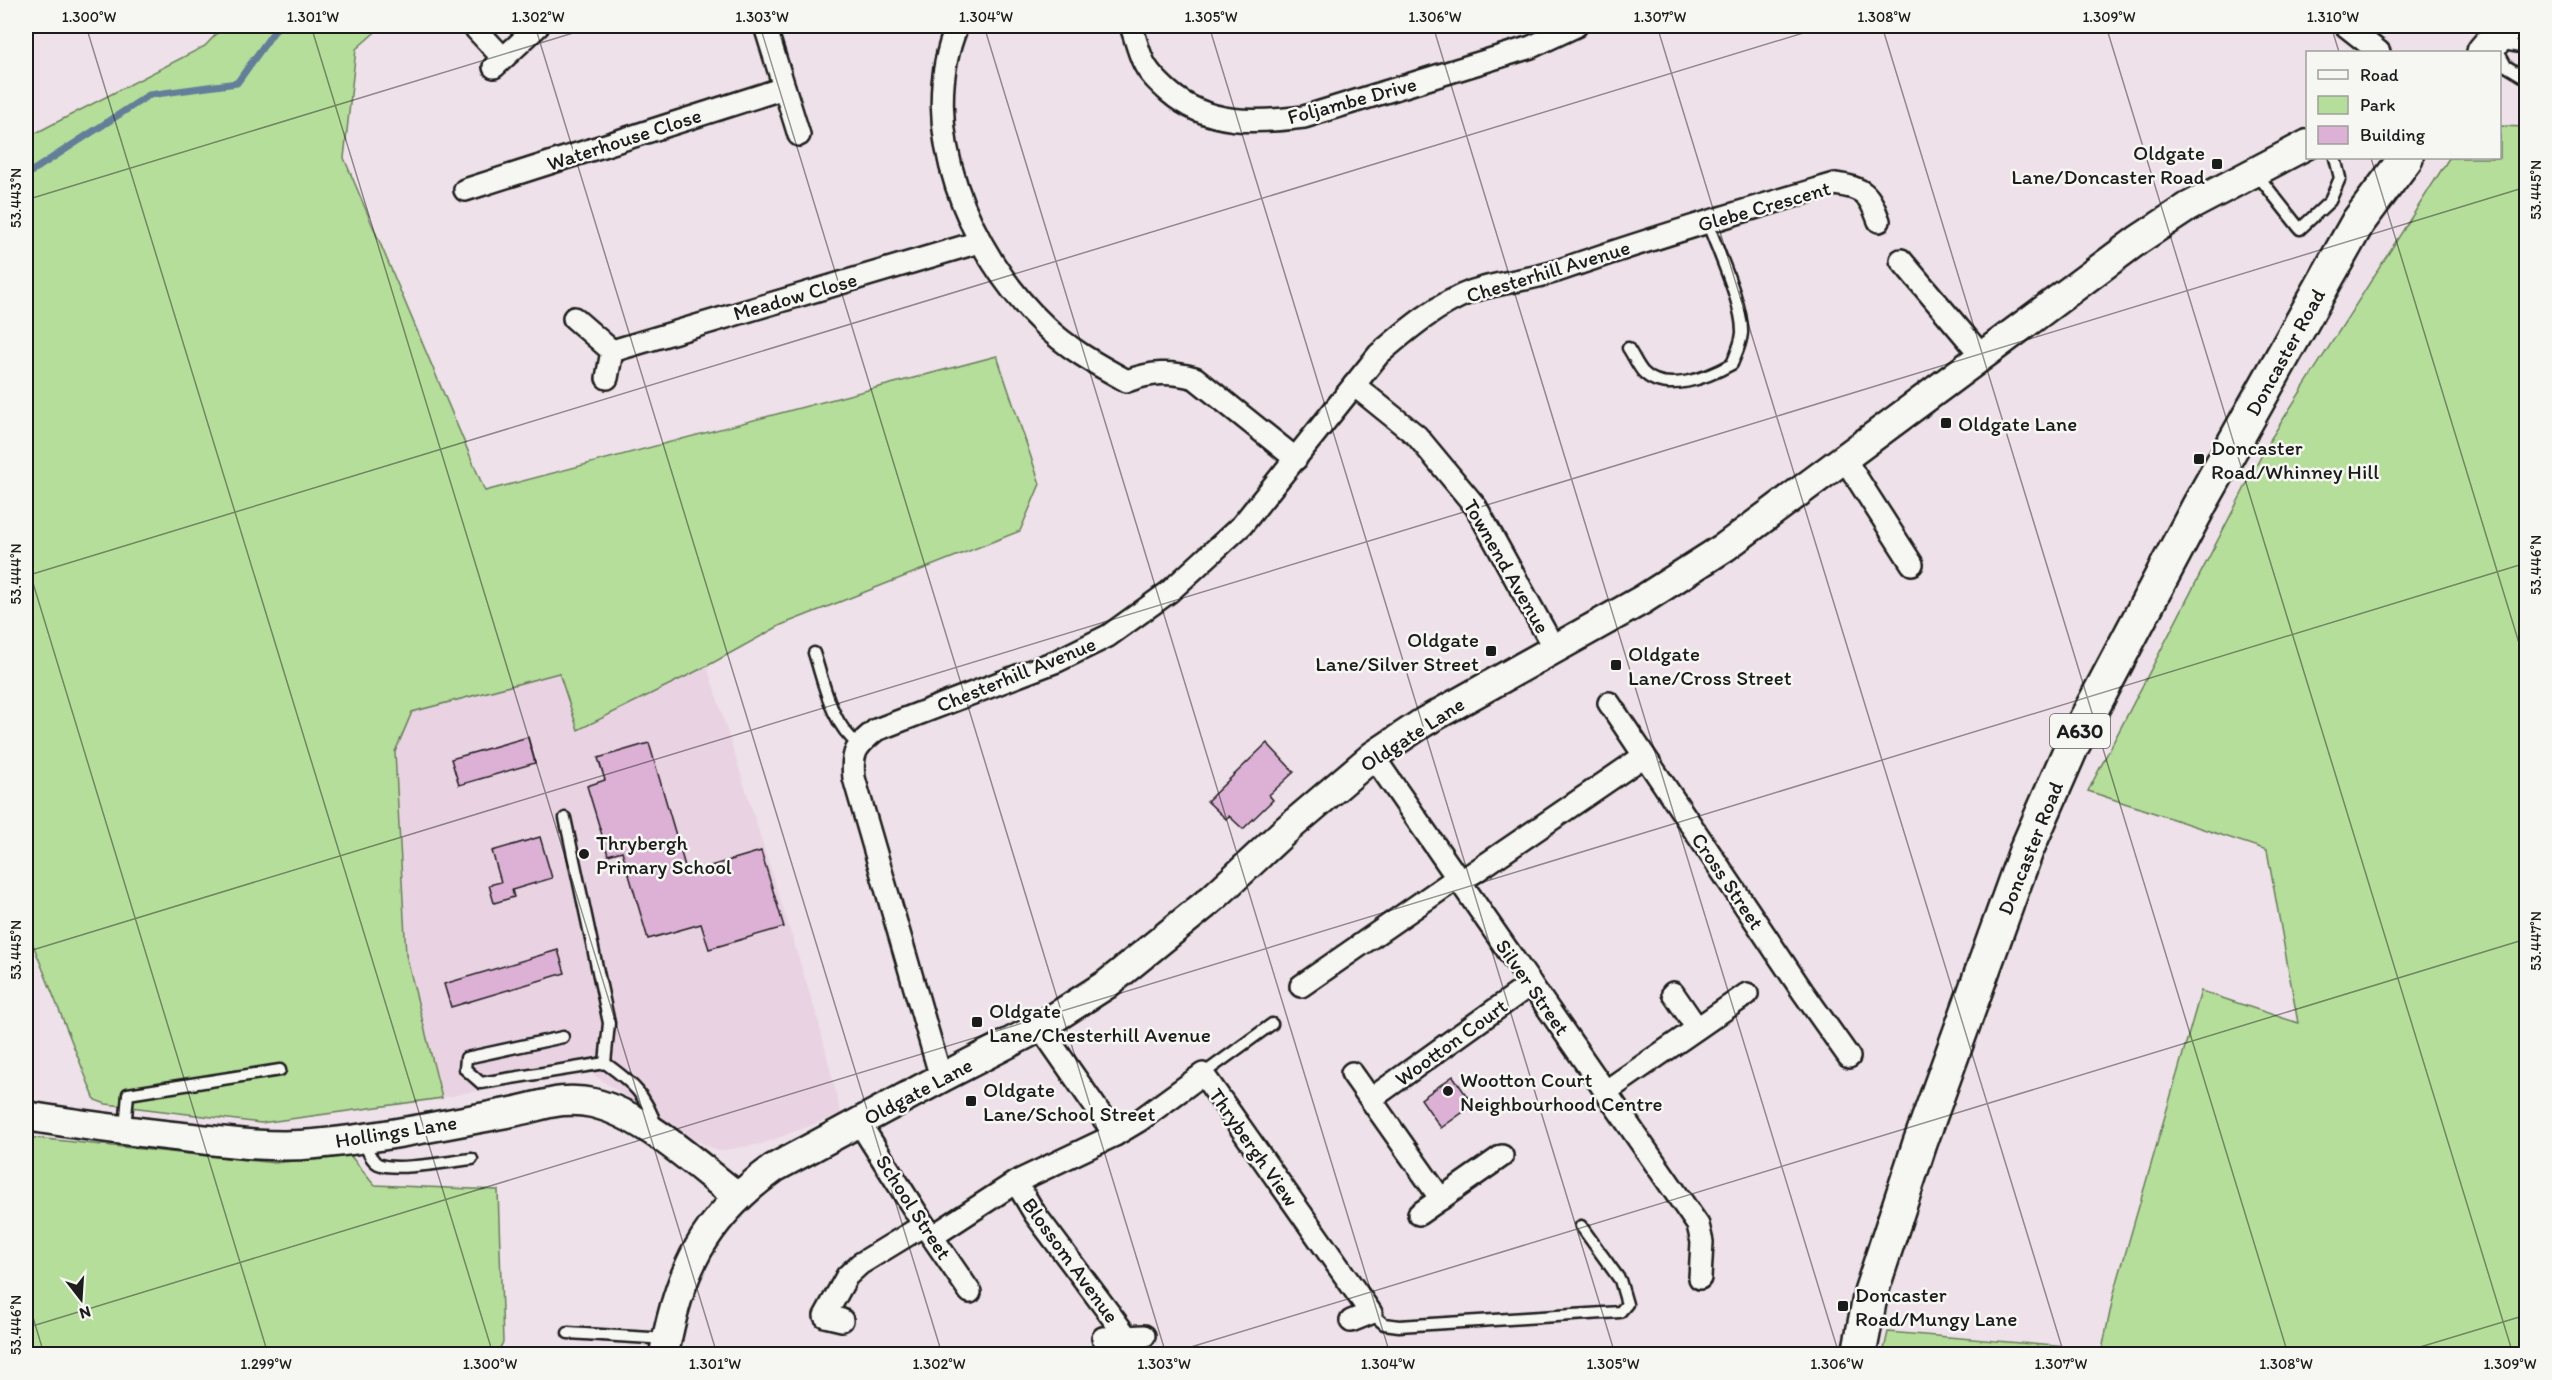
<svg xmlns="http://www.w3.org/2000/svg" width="2552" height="1380" font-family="Itim,sans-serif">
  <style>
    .built { fill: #e9d3e3 }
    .green { fill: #b5de9a; stroke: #687d5b; stroke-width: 1.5 }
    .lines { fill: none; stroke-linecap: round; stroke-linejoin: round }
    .stream { stroke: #647e99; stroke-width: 7 }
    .building { fill: #dcb1d5; stroke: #1c1c1c; stroke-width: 1.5 }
    .lane-casing { stroke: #1c1c1c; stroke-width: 15 }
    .street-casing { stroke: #1c1c1c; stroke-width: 26 }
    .secondary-casing { stroke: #1c1c1c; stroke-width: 33 }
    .primary-casing { stroke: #1c1c1c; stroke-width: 38 }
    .lane { stroke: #f6f6f2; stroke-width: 10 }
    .street { stroke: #f6f6f2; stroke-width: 21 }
    .secondary { stroke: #f6f6f2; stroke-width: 28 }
    .primary { stroke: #f6f6f2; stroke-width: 33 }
    .ticks { fill: none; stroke: #1c1c1c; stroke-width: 1.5; stroke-opacity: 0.45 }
    .poi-dot { fill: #1c1c1c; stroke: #f6f6f2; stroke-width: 2 }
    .labels { text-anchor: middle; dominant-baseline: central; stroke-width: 5; stroke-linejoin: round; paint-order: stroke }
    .shield { fill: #f6f6f2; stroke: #5d5d5c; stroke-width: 1.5 }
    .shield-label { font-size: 20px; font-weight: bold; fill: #1c1c1c }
    .street-label { font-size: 21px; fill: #1c1c1c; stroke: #f6f6f2 }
    .poi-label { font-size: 21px; fill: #1c1c1c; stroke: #f6f6f2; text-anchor: start }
    .neatline { fill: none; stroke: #1c1c1c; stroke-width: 2 }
    .ticks-label { font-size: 15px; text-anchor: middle; fill: #1c1c1c }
  </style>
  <rect width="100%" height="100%" fill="#eee1e9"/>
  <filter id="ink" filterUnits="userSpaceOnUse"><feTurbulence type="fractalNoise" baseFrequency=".0167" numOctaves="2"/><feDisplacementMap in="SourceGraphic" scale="12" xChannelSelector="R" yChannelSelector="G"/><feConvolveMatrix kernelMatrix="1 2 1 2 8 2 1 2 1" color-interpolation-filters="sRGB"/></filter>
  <g filter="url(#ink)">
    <path class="built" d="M707 666 819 1023 841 1114 762 1144 718 1151 676 1131 584 1068 442 1098 406 955 395 752 412 712 559 673 579 730Z"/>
    <g class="green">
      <path d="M224 26H382L356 49 344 158 485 491 997 356 1040 484 1020 531 781 625 707 666 578 730 559 673 412 712 395 752 406 955 442 1098 261 1123 106 1104 95 1100 26 927V138L205 46Z"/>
      <path d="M2500 126 2526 127V1354H1883L1888 1332 2102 1350 2114 1293 2201 991 2298 1023 2267 850 2088 791 2268 443 2449 158H2500Z"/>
      <path d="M26 1137 275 1163 350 1155 374 1185 498 1190 503 1342 497 1354H26Z"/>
    </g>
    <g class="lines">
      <path class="stream" d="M26 175 149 95 237 83 278 26"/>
    </g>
    <g class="building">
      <path d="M528 737 535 763 459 785 451 759Z"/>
      <path d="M649 743 687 873 761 851 784 927 709 949 701 924 648 939 622 851 608 855 587 786 605 780 598 758Z"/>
      <path d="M1267 743 1294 772 1269 795 1273 800 1243 829 1229 816 1226 819 1207 801Z"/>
      <path d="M540 837 552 878 512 890 514 897 494 903 489 885 501 882 492 851Z"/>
      <path d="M558 950 565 973 451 1007 444 984Z"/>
      <path d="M1453 1076 1473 1105 1441 1128 1421 1099Z"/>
    </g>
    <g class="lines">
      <defs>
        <g id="lane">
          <path d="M2498 43 2526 48"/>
          <path d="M2500 55 2506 66 2526 78"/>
          <path d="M2255 172 2300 229 2330 201 2340 178 2335 158"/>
          <path d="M1628 348C1633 355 1637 365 1643 372 1665 395 1709 377 1732 364 1736 354 1741 344 1742 333 1743 304 1717 250 1707 221"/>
          <path d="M814 653C824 683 831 724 858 744"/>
          <path d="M565 818 609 1023 605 1063"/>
          <path d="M563 1037 466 1058 465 1069 481 1083 605 1063C633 1083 646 1095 657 1128"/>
          <path d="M1203 1074 1272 1024"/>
          <path d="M125 1129 128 1094 280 1070"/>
          <path d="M363 1140C367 1149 370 1159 378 1164 396 1172 452 1161 472 1159"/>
          <path d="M1371 1313 1384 1324 1399 1326 1620 1312 1627 1304 1620 1280 1581 1226"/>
          <path d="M568 1333 667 1339"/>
        </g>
        <g id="street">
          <path d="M765 26 799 135"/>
          <path d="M957 26C915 126 969 254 1044 325 1068 349 1098 365 1127 381 1151 372 1170 371 1195 378L1296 459"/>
          <path d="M1131 26C1135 37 1138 50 1143 61 1148 73 1159 83 1169 92 1208 126 1256 123 1304 117L1531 47 1576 26"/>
          <path d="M2346 26 2379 52"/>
          <path d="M476 29 503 58"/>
          <path d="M494 67 538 26"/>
          <path d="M465 190 784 88"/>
          <path d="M1901 260 1982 356"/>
          <path d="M574 318 612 351 607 378"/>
          <path d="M612 351 979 242"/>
          <path d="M1354 385 1417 436 1476 507 1555 650"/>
          <path d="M1844 458 1912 564"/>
          <path d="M1609 703 1803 992 1849 1057"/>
          <path d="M1373 756 1698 1225 1702 1242 1700 1278"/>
          <path d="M1460 882 1644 756"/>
          <path d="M1301 986 1457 878"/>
          <path d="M1673 993 1697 1028"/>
          <path d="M1040 1027 1115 1135"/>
          <path d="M1352 1073 1441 1199"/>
          <path d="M943 1077 937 1064 854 778C851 752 856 746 876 730L1057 661 1108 636 1169 592 1242 525 1379 354C1407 330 1437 304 1473 291 1500 282 1530 280 1557 271 1649 239 1742 211 1835 184 1865 188 1869 194 1879 221"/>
          <path d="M1605 1092 1747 994"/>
          <path d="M1371 1099 1531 984"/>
          <path d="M859 1122 924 1225 970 1292"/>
          <path d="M1016 1182 1035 1214 1127 1337"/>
          <path d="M1419 1214 1502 1156"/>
          <path d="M933 1236 1016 1182 1115 1135 1140 1120 1203 1074 1371 1313 1351 1321"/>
          <path d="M842 1320 825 1316 847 1276 860 1264 924 1225"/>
          <path d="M1103 1338 1144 1336"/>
        </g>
        <g id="secondary">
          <path d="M26 1116C81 1125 136 1132 192 1138 233 1143 274 1148 315 1144 381 1138 447 1124 512 1112 542 1106 562 1096 593 1103 644 1115 695 1164 737 1196"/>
          <path d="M664 1354C679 1271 704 1218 774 1168L943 1077 1040 1027 1107 984 1213 898 1285 831 1373 756 1424 722 1642 600 1725 547 2138 240 2188 207 2308 144"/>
        </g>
        <g id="primary">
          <path d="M2484 52 2506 26"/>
          <path d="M1859 1354 1871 1292 1920 1143 2026 851 2072 746 2200 504 2358 222 2406 158"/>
        </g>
      </defs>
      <use href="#lane" class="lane-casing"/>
      <use href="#street" class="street-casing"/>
      <use href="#secondary" class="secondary-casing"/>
      <use href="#primary" class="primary-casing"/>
      <use href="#lane" class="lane"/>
      <use href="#street" class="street"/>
      <use href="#secondary" class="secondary"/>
      <use href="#primary" class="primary"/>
    </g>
  </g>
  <path class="ticks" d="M86 26 493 1354M311 26 717 1354M535 26 942 1354M760 26 1166 1354M984 26 1390 1354M1209 26 1615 1354M1433 26 1839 1354M1657 26 2064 1354M1882 26 2288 1354M2106 26 2513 1354M2331 26 2339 52M2371 158 2526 666M26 200 596 26M26 560 268 1354M26 576 1826 26M26 952 2526 187M26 1294 44 1354M26 1328 2526 563M1168 1354 2526 939M2397 1354 2526 1315"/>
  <g class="poi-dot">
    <rect x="2211" y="158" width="12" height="12" rx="3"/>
    <rect x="1940" y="417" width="12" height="12" rx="3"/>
    <rect x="2193" y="453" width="12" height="12" rx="3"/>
    <rect x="1485" y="645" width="12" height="12" rx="3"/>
    <rect x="1610" y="659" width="12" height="12" rx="3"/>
    <circle cx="584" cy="854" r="6"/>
    <rect x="971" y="1016" width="12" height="12" rx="3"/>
    <circle cx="1448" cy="1091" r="6"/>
    <rect x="965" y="1095" width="12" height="12" rx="3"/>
    <rect x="1837" y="1300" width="12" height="12" rx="3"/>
  </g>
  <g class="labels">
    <rect class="shield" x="2050" y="714" width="60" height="34" rx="4.5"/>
    <g class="shield-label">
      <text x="2080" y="731">A630</text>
    </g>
    <g class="street-label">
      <text transform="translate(1352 100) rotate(-15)">Foljambe Drive</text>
      <text transform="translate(624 139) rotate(-18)">Waterhouse Close</text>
      <text transform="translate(1764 206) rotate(-16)">Glebe Crescent</text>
      <text transform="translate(1548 271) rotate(-17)">Chesterhill Avenue</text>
      <text transform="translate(795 296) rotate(-16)">Meadow Close</text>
      <text transform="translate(2285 352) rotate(-61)">Doncaster Road</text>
      <text transform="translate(1507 566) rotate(60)">Townend Avenue</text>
      <text transform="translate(1016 674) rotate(-22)">Chesterhill Avenue</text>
      <text transform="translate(1412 734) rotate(-33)">Oldgate Lane</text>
      <text transform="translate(2030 848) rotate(-68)">Doncaster Road</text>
      <text transform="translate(1728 881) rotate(56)">Cross Street</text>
      <text transform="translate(1533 987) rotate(55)">Silver Street</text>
      <text transform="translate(1451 1042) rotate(-36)">Wootton Court</text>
      <text transform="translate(918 1091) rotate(-28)">Oldgate Lane</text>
      <text transform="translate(396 1131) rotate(-9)">Hollings Lane</text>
      <text transform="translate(1254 1147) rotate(55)">Thrybergh View</text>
      <text transform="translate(914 1207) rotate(57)">School Street</text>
      <text transform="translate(1071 1260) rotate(54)">Blossom Avenue</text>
    </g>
    <g class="poi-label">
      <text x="2205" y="152" text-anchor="end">Oldgate<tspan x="2205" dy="24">Lane/Doncaster Road</tspan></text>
      <text x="1958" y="423">Oldgate Lane</text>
      <text x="2211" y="447">Doncaster<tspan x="2211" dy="24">Road/Whinney Hill</tspan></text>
      <text x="1479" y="639" text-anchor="end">Oldgate<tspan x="1479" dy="24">Lane/Silver Street</tspan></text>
      <text x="1628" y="653">Oldgate<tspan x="1628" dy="24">Lane/Cross Street</tspan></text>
      <text x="596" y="842">Thrybergh<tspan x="596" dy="24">Primary School</tspan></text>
      <text x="989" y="1010">Oldgate<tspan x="989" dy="24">Lane/Chesterhill Avenue</tspan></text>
      <text x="1460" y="1079">Wootton Court<tspan x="1460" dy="24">Neighbourhood Centre</tspan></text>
      <text x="983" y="1089">Oldgate<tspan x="983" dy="24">Lane/School Street</tspan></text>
      <text x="1855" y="1294">Doncaster<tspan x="1855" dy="24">Road/Mungy Lane</tspan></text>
    </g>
  </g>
  <rect width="2552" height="1380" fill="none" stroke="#f6f6f2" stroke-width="66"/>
  <rect x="2306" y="51" width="195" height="108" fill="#f6f6f2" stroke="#9f9f9c" stroke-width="1.5"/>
  <rect x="2318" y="70" width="30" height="9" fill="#f6f6f2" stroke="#9f9f9c" stroke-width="1.5"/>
  <text x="2360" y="81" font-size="18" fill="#1c1c1c">Road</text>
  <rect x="2318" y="96" width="30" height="18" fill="#b5de9a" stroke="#9f9f9c" stroke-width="1.5"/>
  <text x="2360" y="111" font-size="18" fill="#1c1c1c">Park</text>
  <rect x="2318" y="126" width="30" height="18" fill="#dcb1d5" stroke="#9f9f9c" stroke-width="1.5"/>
  <text x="2360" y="141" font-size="18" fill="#1c1c1c">Building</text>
  <g transform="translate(81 1299) rotate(163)" stroke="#f6f6f2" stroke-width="4.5" paint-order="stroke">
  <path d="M0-4.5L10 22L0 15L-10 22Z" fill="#1c1c1c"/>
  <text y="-9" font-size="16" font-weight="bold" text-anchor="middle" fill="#1c1c1c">N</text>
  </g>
  <rect x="33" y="33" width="2486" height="1314" class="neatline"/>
  <g class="ticks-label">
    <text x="89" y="22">1.300°W</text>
    <text x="313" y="22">1.301°W</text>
    <text x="538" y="22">1.302°W</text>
    <text x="762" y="22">1.303°W</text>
    <text x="986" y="22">1.304°W</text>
    <text x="1211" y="22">1.305°W</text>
    <text x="1435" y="22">1.306°W</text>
    <text x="1660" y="22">1.307°W</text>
    <text x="1884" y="22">1.308°W</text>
    <text x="2109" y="22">1.309°W</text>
    <text x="2333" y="22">1.310°W</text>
    <text transform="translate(2536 190) rotate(-90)" y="5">53.445°N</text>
    <text transform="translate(16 198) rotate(-90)" y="5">53.443°N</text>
    <text transform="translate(2536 565) rotate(-90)" y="5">53.446°N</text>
    <text transform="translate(16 574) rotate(-90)" y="5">53.444°N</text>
    <text transform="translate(2536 941) rotate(-90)" y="5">53.447°N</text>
    <text transform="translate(16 950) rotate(-90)" y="5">53.445°N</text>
    <text transform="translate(16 1325) rotate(-90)" y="5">53.446°N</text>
    <text x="266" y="1369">1.299°W</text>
    <text x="490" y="1369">1.300°W</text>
    <text x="715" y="1369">1.301°W</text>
    <text x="939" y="1369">1.302°W</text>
    <text x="1164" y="1369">1.303°W</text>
    <text x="1388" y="1369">1.304°W</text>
    <text x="1613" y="1369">1.305°W</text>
    <text x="1837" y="1369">1.306°W</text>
    <text x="2061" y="1369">1.307°W</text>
    <text x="2286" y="1369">1.308°W</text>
    <text x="2510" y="1369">1.309°W</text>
  </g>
</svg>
